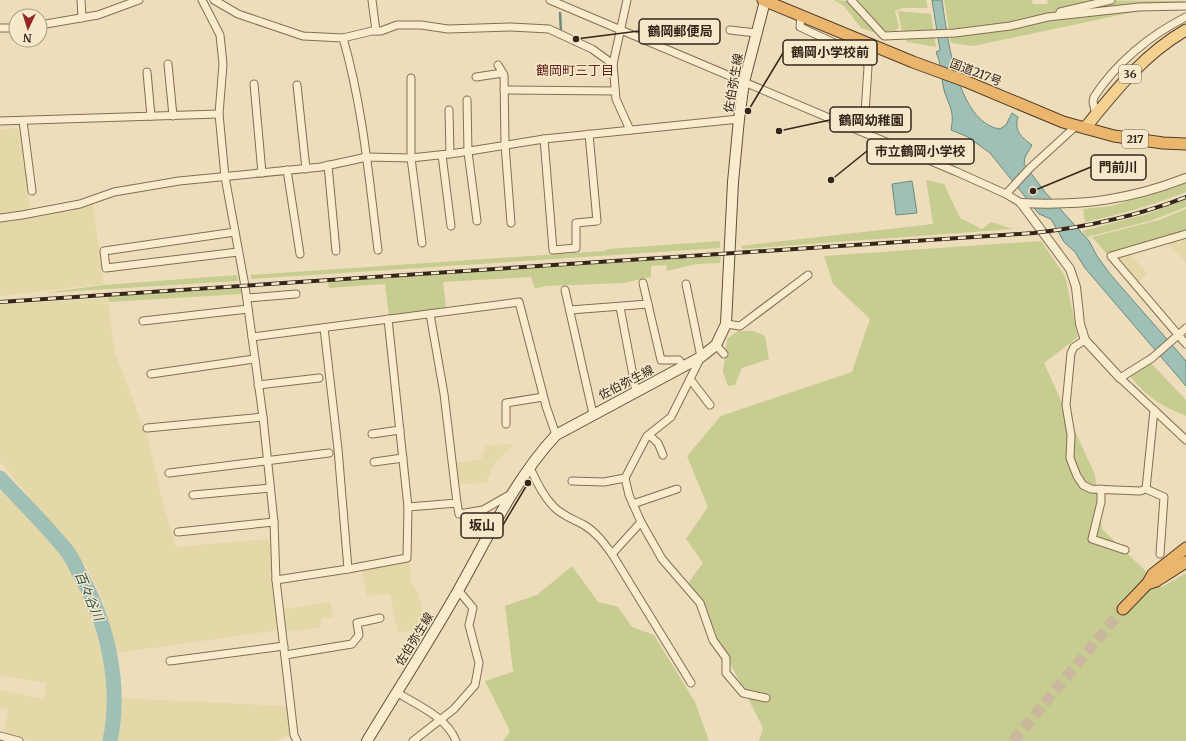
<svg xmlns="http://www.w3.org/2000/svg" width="1186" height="741" font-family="Merriweather,'Noto Sans JP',serif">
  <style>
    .farmland { fill: #e4d8a9 }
    .green { fill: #c7cc90 }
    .water { fill: #a0bfb5; stroke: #688c82 }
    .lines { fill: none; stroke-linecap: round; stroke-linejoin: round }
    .stream { stroke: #688c82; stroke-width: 2.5 }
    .river { stroke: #a0bfb5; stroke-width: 15 }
    .trunk-tunnel { stroke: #c9b89b; stroke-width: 11; stroke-dasharray: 11 5.5; stroke-linecap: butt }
    .minor-casing { stroke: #856d55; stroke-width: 9 }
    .tertiary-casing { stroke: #856d55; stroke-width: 10 }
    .secondary-casing { stroke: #674e39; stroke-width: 12 }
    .primary-casing { stroke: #523b2a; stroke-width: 13 }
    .trunk-casing { stroke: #523b2a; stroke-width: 13 }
    .minor { stroke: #f9ebce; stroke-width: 7 }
    .tertiary { stroke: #f9ebce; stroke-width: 8 }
    .secondary { stroke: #f9ebce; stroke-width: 10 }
    .primary { stroke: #f4d191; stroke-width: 11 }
    .trunk { stroke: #eab56c; stroke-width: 11 }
    .rail-casing { stroke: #34261a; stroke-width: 4 }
    .rail { stroke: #f6e8cb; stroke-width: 2.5; stroke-dasharray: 8; stroke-linecap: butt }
    .labels { text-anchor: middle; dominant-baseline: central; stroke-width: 3; stroke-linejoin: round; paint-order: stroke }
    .shield { fill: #f6e8cb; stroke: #6e604f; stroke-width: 1 }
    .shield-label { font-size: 11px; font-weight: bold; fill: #34261a }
    .street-label { font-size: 12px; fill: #34261a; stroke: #f6e8cb }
    .neighbourhood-label { font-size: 13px; fill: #612619; stroke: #f6e8cb }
    .water-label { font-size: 13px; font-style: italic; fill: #295450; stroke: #f6e8cb }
    .leader { fill: none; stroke: #34261a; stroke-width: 1.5 }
    .callout-dot { fill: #34261a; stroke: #f6e8cb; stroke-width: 1.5 }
    .callout { fill: #f6e8cb; stroke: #34261a; stroke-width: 1.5 }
    .callout-label { font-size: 13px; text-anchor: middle; font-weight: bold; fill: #34261a }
  </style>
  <rect width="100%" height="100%" fill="#edb"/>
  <g class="farmland">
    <path d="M19 128 30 210 0 213V129Z"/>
    <path d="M93 205 104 284 0 296V222L22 220Z"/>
    <path d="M1186 237V263L1168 243Z"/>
    <path d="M1130 253 1147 274 1138 283 1117 260 1118 257Z"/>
    <path d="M108 298 114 350 149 442 163 503 176 547 269 539 278 630 117 653 103 601 85 564 0 461V304Z"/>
    <path d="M514 444 494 464 486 483 459 484 455 463 481 459 486 445Z"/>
    <path d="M0 484 61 553 84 594 105 661 109 710 104 741H31L3 734 8 709 0 707V690L44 699 46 683 0 676Z"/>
    <path d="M410 561V581L417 590 427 627 398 633 390 594 367 596 362 571Z"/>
    <path d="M330 602 334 618H321V627L287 632 284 609Z"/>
    <path d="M118 698 286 706 290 735 275 741H115L117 732Z"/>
  </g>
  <g class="green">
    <path d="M834 0 848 1 878 34 861 28 844 6Z"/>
    <path d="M857 0H926L928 8H903L895 11 899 28 893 32 885 31Z"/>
    <path d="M944 0H1032L1033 4H1048L1047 0 1186 1 973 46 951 43Z"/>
    <path d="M898 11 931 14 936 47 907 42 902 32Z"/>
    <path d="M926 180 944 184 960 218 982 229 991 222 1013 229 742 249 741 246 933 224Z"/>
    <path d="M1186 182V192C1153 205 1119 215 1085 222L1083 209 1112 206Z"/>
    <path d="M1186 199V207L1150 221 1087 237 1082 231 1147 214Z"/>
    <path d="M1186 209V231L1107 254 1092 237 1159 220Z"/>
    <path d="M720 241V248L252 279 250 275 604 251 608 249Z"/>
    <path d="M1041 241 1065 276 1078 337 1044 363 1095 475 1102 529 1162 587 1186 573V741H759L763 728 689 582 703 563 686 539 708 507 687 456 721 416 852 372 870 319 833 284 824 256Z"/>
    <path d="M721 256 720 263 696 264 667 271 666 265 651 266V277L623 283 545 286 535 289 531 277 443 282 446 308 389 317 385 284 329 288 328 282Z"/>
    <path d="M237 275 238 281 44 293 104 285Z"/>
    <path d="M241 288V294L109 302 108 297Z"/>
    <path d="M738 331H753L765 336 769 359 742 368 735 385 728 386 723 372 727 339Z"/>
    <path d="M1150 362 1186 400V416C1163 407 1145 396 1130 376Z"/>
    <path d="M572 566 598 602 618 607 632 627 654 635 695 702 709 741H503L510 731 485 681 513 672 505 606 537 595Z"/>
  </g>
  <g class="water">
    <path d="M932 0H942C947 35 957 123 1000 129L1006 125 1012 113 1018 117C1014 131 1021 137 1032 145L1025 157 1024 164 1045 192 1089 241 1097 256 1110 274 1186 361V386L1085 268 1075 252 1064 242 1051 219 1039 214 990 153 968 137 951 130C955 110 949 107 944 90 941 77 942 65 936 52L940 50Z"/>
    <path d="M912 181 917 213 896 215 892 184Z"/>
  </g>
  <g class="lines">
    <path class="stream" d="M560 13 561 31"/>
    <path class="river" d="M0 478C22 502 46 525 66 550 71 556 75 564 78 571 107 620 122 684 110 741"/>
    <path class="trunk-tunnel" d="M1013 741 1123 609"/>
    <defs>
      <g id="minor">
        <path d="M81 0 82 18"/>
        <path d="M202 0 220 35 223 64 219 114 225 177 245 286 263 417 274 522 276 580 294 735 297 741"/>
        <path d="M214 0 238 14 303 36 343 38C363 107 369 179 378 250"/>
        <path d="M372 0 376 31"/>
        <path d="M550 0 957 172 1006 194 1021 203"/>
        <path d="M627 0 613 64 616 99 630 130"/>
        <path d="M851 0 884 36 955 33 1010 26 1048 17 1139 7 1186 6"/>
        <path d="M1060 12 1111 0"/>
        <path d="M801 15 800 27 843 47 867 62 868 67 865 113 859 130"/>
        <path d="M40 25 98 15 139 0"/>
        <path d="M0 28H16"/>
        <path d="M730 30 756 33"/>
        <path d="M343 38 372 31H381L397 25H421L448 29 511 27 549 29 592 49 613 64"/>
        <path d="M168 64 173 116"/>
        <path d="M498 65 504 75 505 145 511 223"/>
        <path d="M147 72 151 116"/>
        <path d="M476 77 503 73"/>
        <path d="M411 78V158L422 243"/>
        <path d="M254 84 262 173"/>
        <path d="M297 85 306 169"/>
        <path d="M504 90 615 91"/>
        <path d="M467 100 468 152 477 221"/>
        <path d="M449 110 450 154"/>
        <path d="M1096 115 1093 102 1094 97C1116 63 1150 35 1186 17"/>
        <path d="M0 121 219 114"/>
        <path d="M23 121 32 191"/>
        <path d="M544 139 553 250 576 248V223L597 221 589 134"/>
        <path d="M442 155 451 226"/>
        <path d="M328 165 336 251"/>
        <path d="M287 170 300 254"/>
        <path d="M1006 194 1030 168 1076 126"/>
        <path d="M0 218 22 215 80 204 114 192 179 181 321 167 367 157 411 158 457 153 544 139 739 119"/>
        <path d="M235 232 104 251 106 268 238 252"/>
        <path d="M1186 234 1111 256 1186 344"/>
        <path d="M643 283 661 360H679L684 367"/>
        <path d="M565 290 593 414"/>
        <path d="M247 298 296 294"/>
        <path d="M620 307 636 391"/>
        <path d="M570 310 648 304"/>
        <path d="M430 314 444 394 457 503"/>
        <path d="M388 319 408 507"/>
        <path d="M143 321 248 309"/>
        <path d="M726 324 740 326 808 275"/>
        <path d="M324 328 338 449 348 569"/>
        <path d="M1186 328 1152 358 1120 378 1186 440"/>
        <path d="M252 337 519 302 546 406 556 435"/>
        <path d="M1085 340 1074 347 1071 353 1066 405 1071 435 1070 458 1077 476 1083 485 1091 489 1140 491 1146 489 1164 497 1160 554"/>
        <path d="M716 345 724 354"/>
        <path d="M151 374 254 359"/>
        <path d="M690 379 710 405"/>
        <path d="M258 385 319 378"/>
        <path d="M506 424V403L543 397"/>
        <path d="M147 428 263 417"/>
        <path d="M372 434 400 430"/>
        <path d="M649 435 658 443 663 455"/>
        <path d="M374 462 403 458"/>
        <path d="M530 468C537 482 543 496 554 507 563 516 573 519 584 525 596 532 604 543 612 554L691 683"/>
        <path d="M169 473 329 453"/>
        <path d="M572 481 604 482 625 478"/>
        <path d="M1101 489V502L1092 539 1125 550"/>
        <path d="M1146 489 1154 410"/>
        <path d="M193 495 270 488"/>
        <path d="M633 504 677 489"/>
        <path d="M641 522 662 559 700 603 713 640 726 658V673L743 693 766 698"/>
        <path d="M178 532 274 522"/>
        <path d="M612 554 641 522 629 495 625 478 647 436 671 417 701 357 686 284"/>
        <path d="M276 580 348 569 407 558 408 507 457 503 459 514 483 510 511 494"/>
        <path d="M285 655 352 644 359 635 357 623 380 618"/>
        <path d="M170 661 284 646"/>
        <path d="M396 692C417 705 447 717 456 741"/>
        <path d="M0 736 19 741"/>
        <path d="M413 741 454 709 475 685 479 663 469 625 473 608 458 590"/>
      </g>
      <g id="tertiary">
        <path d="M1021 203 1070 269 1076 287 1080 324 1085 340 1120 378"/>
        <path d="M1021 203C1082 206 1129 200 1186 178"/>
      </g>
      <path id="secondary" d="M367 741C396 693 427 645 455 596 486 542 513 481 556 435L701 357 716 345 726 324 733 182 739 119 744 82 765 1"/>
      <path id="primary" d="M1085 128C1115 91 1144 54 1186 30"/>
      <g id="trunk">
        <path d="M763 0 913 62 965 81 1063 122 1114 136 1163 143 1186 144"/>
        <path d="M1150 583 1156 581 1186 562"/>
        <path d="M1123 609 1148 583 1153 574 1186 548"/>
      </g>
    </defs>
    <use href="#minor" class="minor-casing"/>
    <use href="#tertiary" class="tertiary-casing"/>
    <use href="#secondary" class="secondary-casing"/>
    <use href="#primary" class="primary-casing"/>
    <use href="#trunk" class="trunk-casing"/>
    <use href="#minor" class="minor"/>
    <use href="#tertiary" class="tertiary"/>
    <use href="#secondary" class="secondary"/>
    <use href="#primary" class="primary"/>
    <use href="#trunk" class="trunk"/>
    <defs>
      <path id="rail" d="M0 302 1034 233C1086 227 1137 216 1186 197"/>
    </defs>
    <use href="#rail" class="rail-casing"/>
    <use href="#rail" class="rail"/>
  </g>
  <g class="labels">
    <g class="shield">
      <rect x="1119" y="65" width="22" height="18" rx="3"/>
      <rect x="1122" y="130" width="26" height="18" rx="3"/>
    </g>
    <g class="shield-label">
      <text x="1130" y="74">36</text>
      <text x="1135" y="139">217</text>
    </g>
    <g class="street-label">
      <text transform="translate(976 72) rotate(21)">国道217号</text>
      <text transform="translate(733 83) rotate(-80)">佐伯弥生線</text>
      <text transform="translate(626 382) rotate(-27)">佐伯弥生線</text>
      <text transform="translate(414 639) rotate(-58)">佐伯弥生線</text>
    </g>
    <g class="neighbourhood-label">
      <text x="575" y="70">鶴岡町三丁目</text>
    </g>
    <g class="water-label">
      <text transform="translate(89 596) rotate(67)">百々谷川</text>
    </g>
  </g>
  <path class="leader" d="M576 39L639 31M748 111L783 53M779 131L830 120M831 180L867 151M1033 191L1091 167M528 483L503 525"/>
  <g class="callout-dot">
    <circle cx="576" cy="39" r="4"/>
    <circle cx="748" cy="111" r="4"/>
    <circle cx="779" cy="131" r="4"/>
    <circle cx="831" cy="180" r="4"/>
    <circle cx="1033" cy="191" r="4"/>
    <circle cx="528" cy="483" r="4"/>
  </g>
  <g class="callout">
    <rect x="639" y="19" width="81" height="25" rx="4"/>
    <rect x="783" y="40" width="94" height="25" rx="4"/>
    <rect x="830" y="107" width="81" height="25" rx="4"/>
    <rect x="867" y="139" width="107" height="25" rx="4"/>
    <rect x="1091" y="155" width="55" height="25" rx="4"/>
    <rect x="461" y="513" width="42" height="25" rx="4"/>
  </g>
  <g class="callout-label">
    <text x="680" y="36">鶴岡郵便局</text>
    <text x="830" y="57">鶴岡小学校前</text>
    <text x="871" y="125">鶴岡幼稚園</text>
    <text x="920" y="156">市立鶴岡小学校</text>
    <text x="1118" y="172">門前川</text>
    <text x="482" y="530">坂山</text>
  </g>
  <g transform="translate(28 28) rotate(184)"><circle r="19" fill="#f6e8cb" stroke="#a89a84"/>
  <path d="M0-3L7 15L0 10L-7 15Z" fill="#952429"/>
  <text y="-6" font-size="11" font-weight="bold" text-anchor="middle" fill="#34261a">N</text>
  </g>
</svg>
